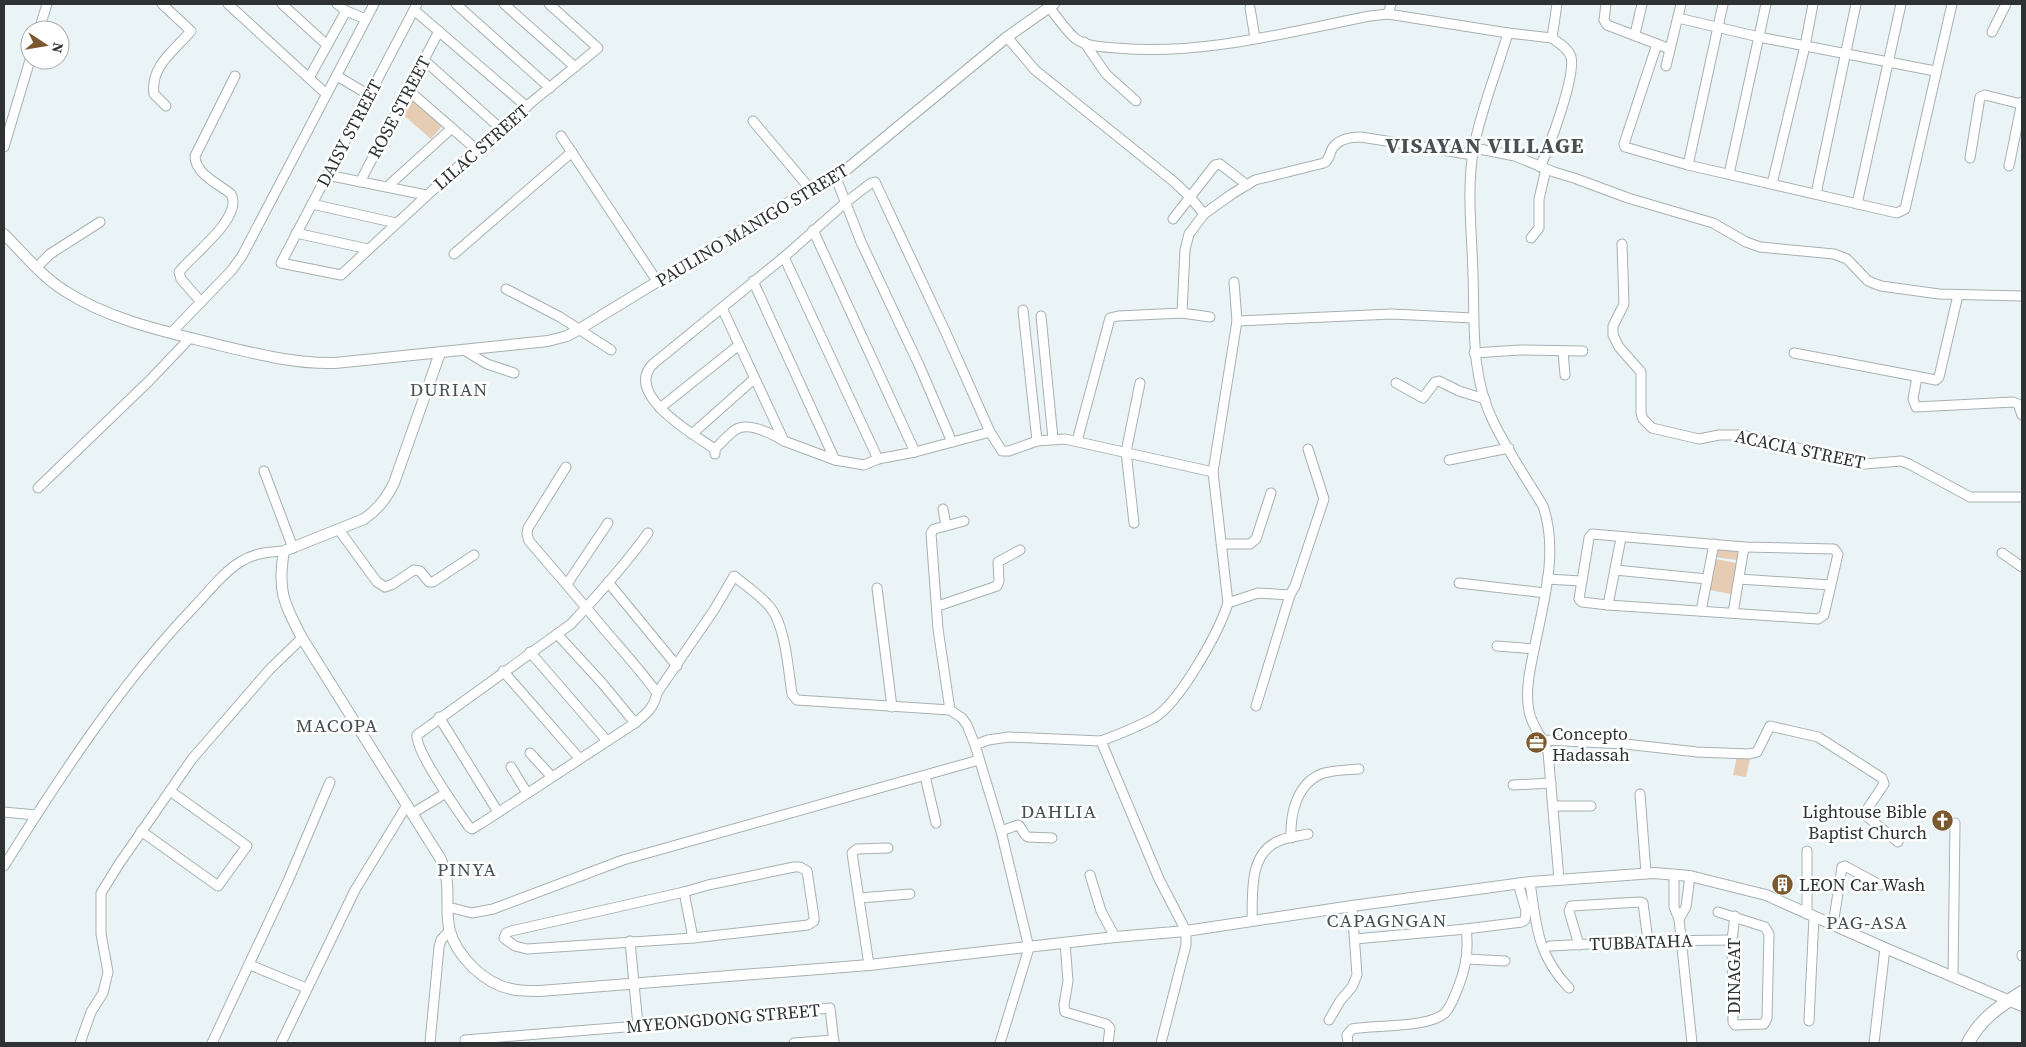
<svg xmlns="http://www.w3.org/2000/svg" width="2026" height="1047" font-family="'Source Serif 4',serif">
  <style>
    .green { fill: #e5ccb2 }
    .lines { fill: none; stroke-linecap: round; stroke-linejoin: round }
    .minor-casing { stroke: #a7b0b3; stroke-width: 11 }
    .tertiary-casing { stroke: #a7b0b3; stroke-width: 12 }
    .secondary-casing { stroke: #a7b0b3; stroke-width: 14 }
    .minor { stroke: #fff; stroke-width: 9 }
    .tertiary { stroke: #fff; stroke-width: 10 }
    .secondary { stroke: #fff; stroke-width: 12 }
    .labels { text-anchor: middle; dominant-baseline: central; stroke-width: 5; stroke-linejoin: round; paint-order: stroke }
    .street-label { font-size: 18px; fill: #2e3233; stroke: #fff }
    .poi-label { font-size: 18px; fill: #2e3233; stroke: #fff; text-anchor: start }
    .neighbourhood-label { font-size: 19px; letter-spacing: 1px; fill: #485053; stroke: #fff }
    .district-label { font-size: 22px; font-weight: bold; letter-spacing: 1px; fill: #485053; stroke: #fff }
  </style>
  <rect width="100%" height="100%" fill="#eaf4f7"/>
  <g class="green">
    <path d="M412 99 443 125 431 139 400 112Z"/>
    <path d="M1716 547 1738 550 1737 560 1714 557Z"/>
    <path d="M1715 559 1737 563 1731 594 1709 590Z"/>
    <path d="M1737 756 1750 759 1746 777 1733 775Z"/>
  </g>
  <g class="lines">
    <defs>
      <g id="minor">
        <path d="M162 4 191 31C175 50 150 66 154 94L166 106"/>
        <path d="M228 4 323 91"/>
        <path d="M282 4 327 45"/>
        <path d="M337 4 346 11 366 19"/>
        <path d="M417 4 281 263 341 275 500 128 598 48 549 4"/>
        <path d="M456 4 550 88"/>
        <path d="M504 4 575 67"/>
        <path d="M1557 4 1552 38 1508 33C1497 71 1482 107 1474 146 1466 189 1472 232 1473 275 1475 324 1470 374 1493 421 1507 450 1526 478 1543 506 1559 552 1543 604 1534 650 1530 669 1525 691 1529 711 1531 725 1543 738 1548 752L1559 879"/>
        <path d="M1606 4 1604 20 1607 25 1670 49"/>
        <path d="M1049 7C1057 17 1066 31 1076 39 1088 47 1103 47 1117 48 1202 56 1287 32 1370 16L1388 14 1508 33"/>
        <path d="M1250 8 1255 38"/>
        <path d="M414 10 527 107"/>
        <path d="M1388 14 1391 4"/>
        <path d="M1678 18 1759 37 1935 71"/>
        <path d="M39 30 47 4"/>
        <path d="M1992 32 2006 4"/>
        <path d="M1635 34 1642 4"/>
        <path d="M1007 37 1035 70 1173 181 1190 197 1204 214 1189 234 1185 250 1182 313"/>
        <path d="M1084 42 1106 74 1136 101"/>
        <path d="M1657 44 1624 144 1625 147 1688 165 1897 213 1905 209 1952 4"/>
        <path d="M424 60 500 128"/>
        <path d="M1666 66 1681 4"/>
        <path d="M337 76 369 95"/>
        <path d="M309 78 346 11"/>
        <path d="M408 90 477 150"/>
        <path d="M753 121 812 191"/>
        <path d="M561 136 657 281"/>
        <path d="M4 147 30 60"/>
        <path d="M1474 148 1515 156 1554 172 1574 178 1628 198 1713 223 1746 242 1760 247 1834 254 1847 259 1868 281 1881 286 1939 294 2022 296"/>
        <path d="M1970 158 1980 97 1985 95 2021 104"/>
        <path d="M1688 165 1723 4"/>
        <path d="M2009 166 2022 102"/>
        <path d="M1540 167C1549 148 1576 76 1571 57 1568 48 1559 43 1552 38"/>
        <path d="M1729 174 1766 4"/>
        <path d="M327 175 426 195"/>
        <path d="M836 178 861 242 919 365 952 442"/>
        <path d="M360 182 439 31"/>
        <path d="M1772 184 1805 46 1813 4"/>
        <path d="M387 187 452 128"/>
        <path d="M1816 194 1856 4"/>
        <path d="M312 204 396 223"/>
        <path d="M1857 204 1901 4"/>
        <path d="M1204 214 1232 194 1255 180 1324 163C1330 159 1329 155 1332 149 1338 139 1351 137 1361 137L1473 155"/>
        <path d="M1173 219 1215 165 1220 164 1247 185"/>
        <path d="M813 230 915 452"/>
        <path d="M296 233 368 249"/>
        <path d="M1531 238 1539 228V199L1546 169"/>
        <path d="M1622 244 1624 304 1613 326V335L1619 347 1641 372V413L1643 419 1652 428 1699 439 1719 435H1742L1865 464 1901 461 1909 464 1970 497H2022"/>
        <path d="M454 254 572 152"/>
        <path d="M784 257 878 459"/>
        <path d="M37 267 50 254 100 222"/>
        <path d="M753 281 835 460"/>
        <path d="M506 289 560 317 611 350"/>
        <path d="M201 302 181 279 179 272C192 255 244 217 231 194 219 184 195 174 195 156L235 76"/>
        <path d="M722 308 784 441 835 460 864 465 878 459 915 452 990 432"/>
        <path d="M1023 310 1037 441"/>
        <path d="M1041 316 1053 439"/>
        <path d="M1237 321 1392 314 1473 318"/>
        <path d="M171 333 231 271 242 256 374 4"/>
        <path d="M464 350 487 364 514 373"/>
        <path d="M1563 351 1565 375"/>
        <path d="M1474 353 1520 350 1583 351"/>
        <path d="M1794 353 1936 380 1939 377 1958 295"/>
        <path d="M1917 377 1913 399 1916 407 2013 402 2018 404 2022 415"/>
        <path d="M1396 383 1423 398 1435 382 1439 381 1459 391 1485 399"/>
        <path d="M660 408 739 345"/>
        <path d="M692 434 754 379"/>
        <path d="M1077 441 1110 318 1118 316 1182 313 1210 317"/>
        <path d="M715 449C694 435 623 394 653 364L784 257 845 203 871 183 875 182 946 333 990 432 1002 451H1009L1037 441 1065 439 1213 472"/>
        <path d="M715 454V449C721 443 728 435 735 430 748 421 772 434 784 441"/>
        <path d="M1449 460 1509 448"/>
        <path d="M566 467 528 528 527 534 529 541C554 570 579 599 604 629 622 650 641 671 657 693 654 708 646 714 635 723L482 823 472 829 469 827C458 811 415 751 417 735L571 624C598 595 625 565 648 533"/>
        <path d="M264 471 293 548"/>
        <path d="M38 488 149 381 190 338"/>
        <path d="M943 509 946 526 934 529 931 533 938 629 950 710"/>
        <path d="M1134 523 1126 452 1140 383"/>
        <path d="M946 526 964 521"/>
        <path d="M339 530 377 582 385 587 393 584 414 570 420 571 429 582H433L474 555"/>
        <path d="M1592 534 1744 547 1834 549 1838 554 1824 615 1818 619 1608 605 1582 602 1579 599 1589 538Z"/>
        <path d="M1222 544H1250L1256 539 1271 493"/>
        <path d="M2002 553 2022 567"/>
        <path d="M1615 570 1707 579"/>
        <path d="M1547 579 1581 581"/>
        <path d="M1739 579 1830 585"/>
        <path d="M608 582 677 666"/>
        <path d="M1459 583 1545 593"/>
        <path d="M567 584 608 523"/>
        <path d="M877 588 892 707"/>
        <path d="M1228 603 1258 593 1290 595 1295 586 1324 499 1308 449"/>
        <path d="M1608 605 1621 538"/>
        <path d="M938 606 997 586 999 581 998 562 1020 550"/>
        <path d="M1701 611 1714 544"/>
        <path d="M1733 613 1744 547"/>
        <path d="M557 634 602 683 635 723"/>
        <path d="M1497 646 1534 649"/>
        <path d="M530 652 607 741"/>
        <path d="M503 671 579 758"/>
        <path d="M657 693 714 610 734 576C746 586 760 595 770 607 786 627 788 669 792 694L797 700 950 710 962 718 967 725 975 745 1001 831 1029 948 1000 1043"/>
        <path d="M1256 706 1290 595"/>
        <path d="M439 717 498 812"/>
        <path d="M1544 740 1625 744 1697 752 1749 754 1757 752 1770 726 1818 737 1882 778 1884 784 1864 814 1898 842"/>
        <path d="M975 745 988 740 1009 737 1101 741"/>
        <path d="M530 753 552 777"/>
        <path d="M511 767 527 793"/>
        <path d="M925 776 936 823"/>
        <path d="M1513 785 1551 783"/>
        <path d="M1640 794 1646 873"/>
        <path d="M1554 806H1591"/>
        <path d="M4 812 36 815"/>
        <path d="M413 813 446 793"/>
        <path d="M141 831 218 886 247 846 170 791"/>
        <path d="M1001 831 1018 825C1023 828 1022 834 1028 837L1052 838"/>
        <path d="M1291 838C1290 813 1297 782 1324 773 1335 770 1347 770 1359 769"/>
        <path d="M4 866C60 777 119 686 192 609 207 594 222 573 240 562 254 553 268 552 284 551"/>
        <path d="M794 867H800L807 871 814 917V921L808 925 693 938 527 949 515 946 504 938 506 933 511 931 684 892 708 885Z"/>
        <path d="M1674 874V907L1679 919 1692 1043"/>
        <path d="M1090 875 1101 911 1115 937"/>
        <path d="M1530 882C1536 924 1537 955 1569 988"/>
        <path d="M684 892 693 938"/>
        <path d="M859 898 910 894"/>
        <path d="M448 907 472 913 493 909 623 860 979 760"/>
        <path d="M1718 912 1765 927 1769 934 1767 1018 1764 1024 1735 1025 1733 1022 1732 940 1735 916"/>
        <path d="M1807 914V851"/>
        <path d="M1679 919 1686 907 1690 876"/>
        <path d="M1252 920C1253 893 1248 852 1281 840 1289 837 1299 836 1308 834"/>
        <path d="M1833 925 1842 867 1845 866 1880 885"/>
        <path d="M1355 939 1466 929 1522 922 1525 920 1526 911 1518 883"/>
        <path d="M630 941 638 1026"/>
        <path d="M1065 943 1068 981 1064 1005 1065 1012 1106 1024 1110 1028 1108 1043"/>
        <path d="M1579 945 1569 911 1571 906 1640 902 1643 903 1648 941"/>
        <path d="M1550 946 1648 941 1732 940"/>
        <path d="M2022 955V956"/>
        <path d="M1466 959 1505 961"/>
        <path d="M250 965 306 988"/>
        <path d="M869 965 852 853 857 849 888 848"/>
        <path d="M1953 977 1955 823"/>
        <path d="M1329 1020 1340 1001 1352 987 1357 975 1352 906"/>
        <path d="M1809 1021 1814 917"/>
        <path d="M80 1043 91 1012 103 993 108 972 101 934V893L119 864 192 759 270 669 302 638"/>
        <path d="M212 1043 288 881 330 782"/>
        <path d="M281 1043 355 890 407 805"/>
        <path d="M430 1043 439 947 441 940 449 931"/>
        <path d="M465 1043V1040L638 1026 830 1008 834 1043"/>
        <path d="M794 1043 834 1040"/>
        <path d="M1161 1043 1186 945V931L1159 879 1101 741C1117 735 1139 726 1154 718 1180 702 1219 632 1228 603L1213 472 1237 321 1234 282"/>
        <path d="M1348 1043 1347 1035 1352 1029C1375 1025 1429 1028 1445 1013 1452 1005 1455 995 1459 985 1466 967 1469 949 1466 929"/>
        <path d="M1874 1043 1885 948"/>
      </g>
      <g id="tertiary">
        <path d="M4 234C23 253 42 277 65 291 108 319 162 331 211 343 252 353 293 364 335 363L548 341 567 336 578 330 776 209 836 178 1007 37 1054 4"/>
        <path d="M440 353 394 483C386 499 378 509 364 519L284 551C277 591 284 603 302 638L440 858C451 881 446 895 448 919 449 947 476 976 501 986 514 991 527 991 540 991L869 965 1115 937 1186 931 1352 906 1530 882 1654 873 1690 876 1766 895 1885 948 2022 1006"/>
      </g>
      <path id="secondary" d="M1968 1043C1980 1019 2000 1006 2022 992"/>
    </defs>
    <use href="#minor" class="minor-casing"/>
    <use href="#tertiary" class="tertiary-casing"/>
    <use href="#secondary" class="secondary-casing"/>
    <use href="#minor" class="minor"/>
    <use href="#tertiary" class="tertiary"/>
    <use href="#secondary" class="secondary"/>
  </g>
  <defs>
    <symbol id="office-disc" viewBox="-11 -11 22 22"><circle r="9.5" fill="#7a5830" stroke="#fff"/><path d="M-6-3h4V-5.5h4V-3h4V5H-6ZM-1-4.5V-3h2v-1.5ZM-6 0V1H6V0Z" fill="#fff"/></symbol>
    <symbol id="church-disc" viewBox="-11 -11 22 22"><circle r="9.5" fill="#7a5830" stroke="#fff"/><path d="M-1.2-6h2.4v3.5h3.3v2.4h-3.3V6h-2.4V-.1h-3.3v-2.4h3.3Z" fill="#fff"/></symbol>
    <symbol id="building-disc" viewBox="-11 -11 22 22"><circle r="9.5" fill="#7a5830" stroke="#fff"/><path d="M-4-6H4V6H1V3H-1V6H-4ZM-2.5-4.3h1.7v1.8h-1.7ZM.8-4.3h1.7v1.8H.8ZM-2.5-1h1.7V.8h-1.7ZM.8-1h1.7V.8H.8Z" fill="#fff"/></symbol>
  </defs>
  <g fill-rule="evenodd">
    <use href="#office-disc" x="1524" y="730" width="25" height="25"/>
    <use href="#church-disc" x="1930" y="808" width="25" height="25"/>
    <use href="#building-disc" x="1770" y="872" width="25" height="25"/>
  </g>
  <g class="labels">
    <g class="street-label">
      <text transform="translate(399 107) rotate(-62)">ROSE STREET</text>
      <text transform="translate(349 133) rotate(-62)">DAISY STREET</text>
      <text transform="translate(481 147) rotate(-41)">LILAC STREET</text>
      <text transform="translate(752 225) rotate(-31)">PAULINO MANIGO STREET</text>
      <text transform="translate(1800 449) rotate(12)">ACACIA STREET</text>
      <text transform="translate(1641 942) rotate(-2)">TUBBATAHA</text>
      <text transform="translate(1733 976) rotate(-90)">DINAGAT</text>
      <text transform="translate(723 1018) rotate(-5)">MYEONGDONG STREET</text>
    </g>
    <g class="poi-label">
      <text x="1552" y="733">Concepto<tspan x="1552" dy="21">Hadassah</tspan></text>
      <text x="1927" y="811" text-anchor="end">Lightouse Bible<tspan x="1927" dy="21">Baptist Church</tspan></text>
      <text x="1799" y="884">LEON Car Wash</text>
    </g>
    <g class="neighbourhood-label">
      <text x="449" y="389">DURIAN</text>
      <text x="337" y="725">MACOPA</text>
      <text x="1059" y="811">DAHLIA</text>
      <text x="467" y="869">PINYA</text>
      <text x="1387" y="920">CAPAGNGAN</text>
      <text x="1867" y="922">PAG-ASA</text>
    </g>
    <g class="district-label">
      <text x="1485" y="145">VISAYAN VILLAGE</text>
    </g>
  </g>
  <rect width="2026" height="1047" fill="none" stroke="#2e3233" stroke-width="10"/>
  <g transform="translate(45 45) rotate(102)"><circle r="24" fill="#ffffff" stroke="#abadad"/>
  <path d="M0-4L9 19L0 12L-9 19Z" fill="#7a5830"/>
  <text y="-8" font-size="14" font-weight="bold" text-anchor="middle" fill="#2e3233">N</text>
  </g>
</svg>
